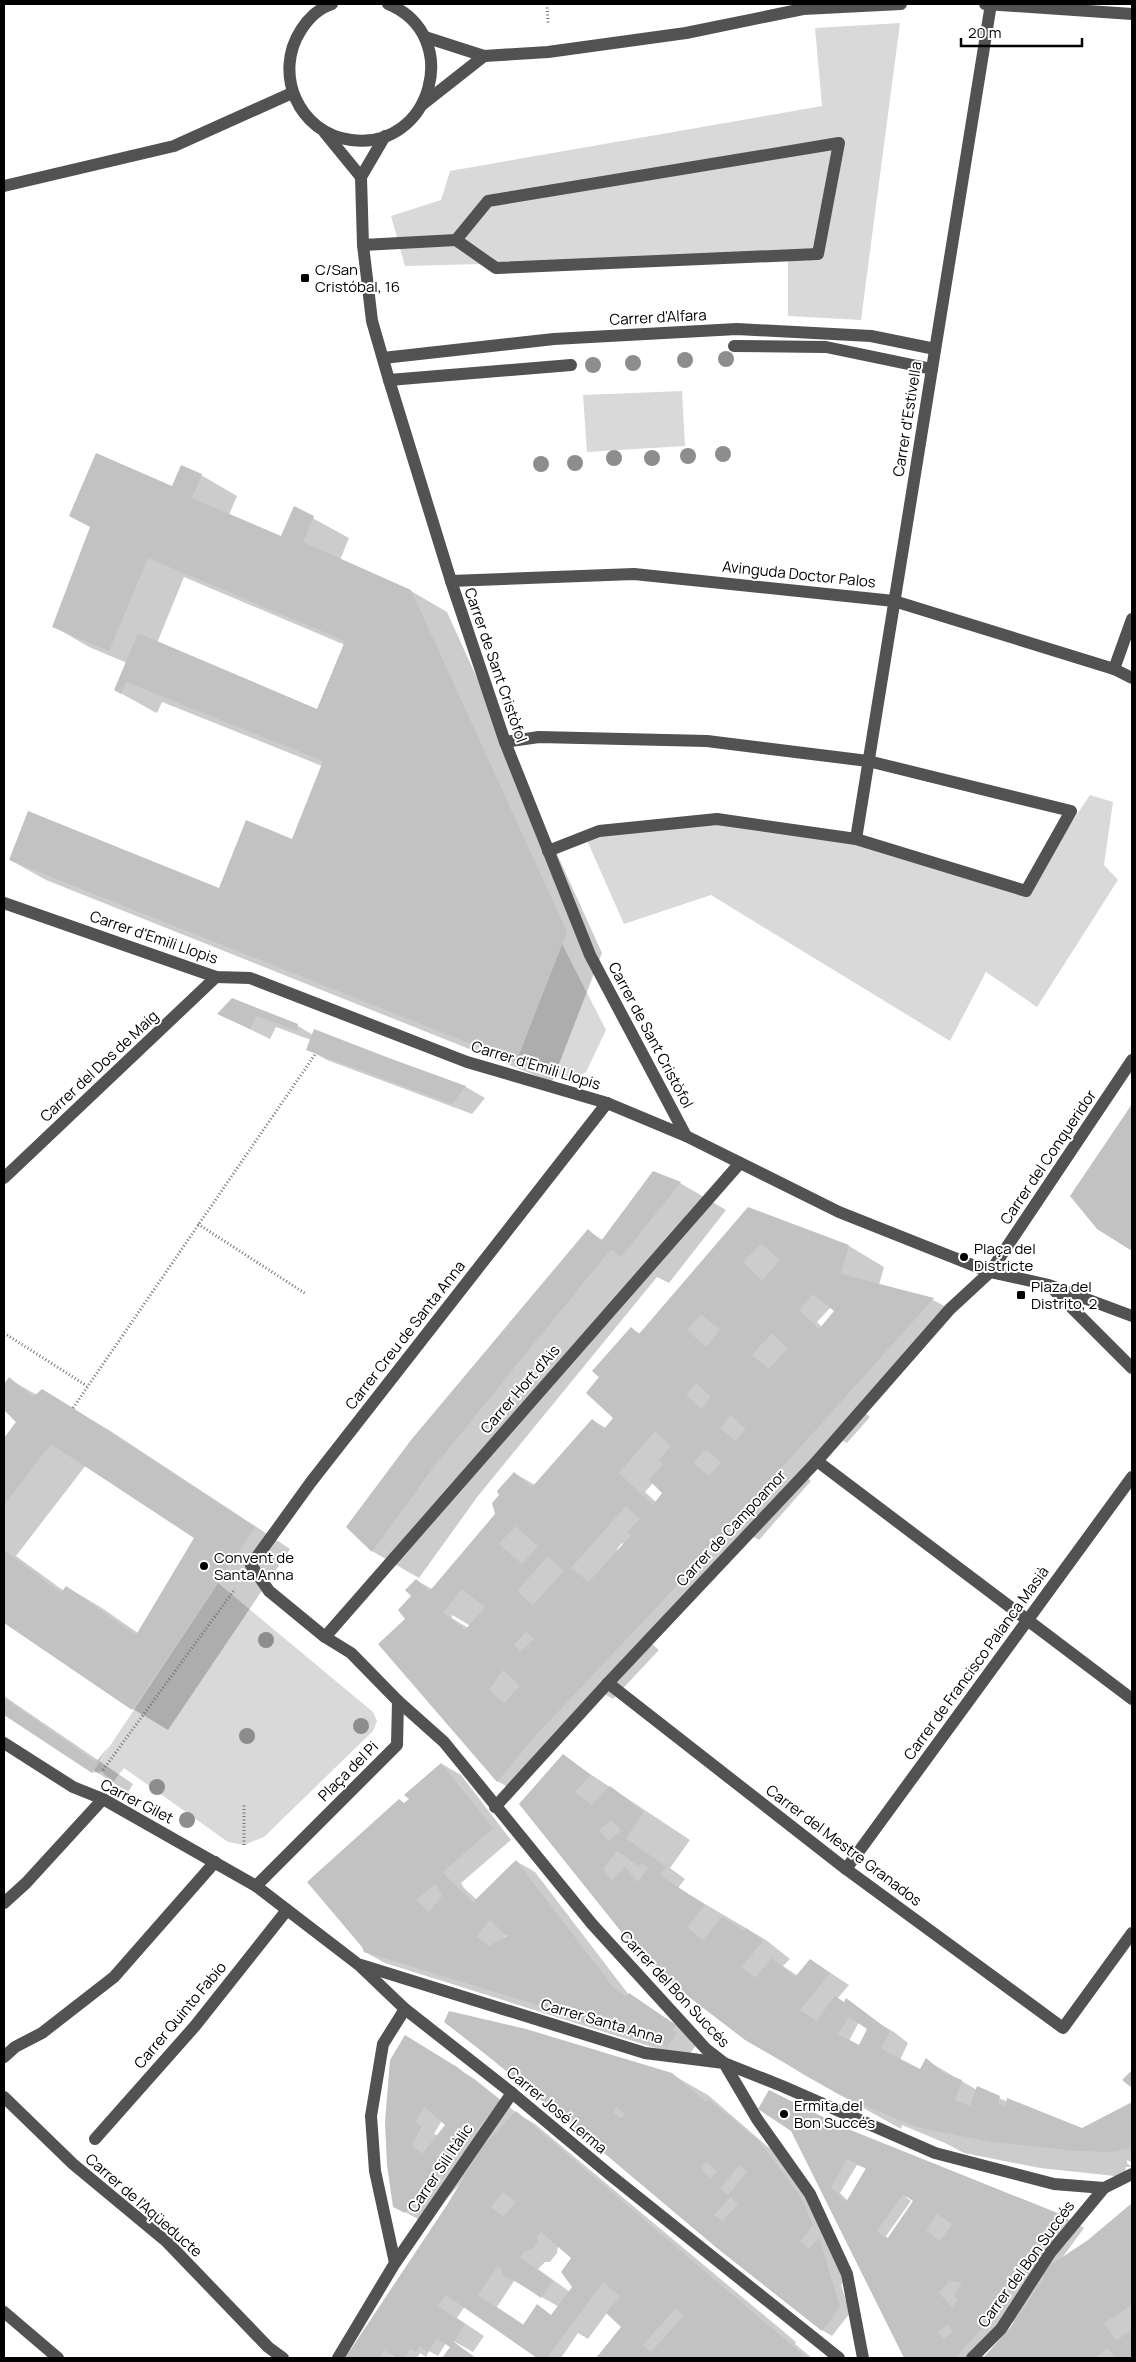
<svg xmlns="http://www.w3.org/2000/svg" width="1136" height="2362" font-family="Manrope,sans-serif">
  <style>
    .green { fill: #d9d9d9 }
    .shadow { fill: #0003; fill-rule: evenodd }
    .building { fill: #c2c2c2; fill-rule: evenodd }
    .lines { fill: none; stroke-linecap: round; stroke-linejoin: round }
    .path { stroke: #747474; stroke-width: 3; stroke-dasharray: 1 2.5; stroke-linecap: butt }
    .minor { stroke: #525252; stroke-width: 12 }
    .tree { fill: #8d8d8d }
    .poi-dot { fill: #000; stroke: #fff; stroke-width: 2 }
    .labels { text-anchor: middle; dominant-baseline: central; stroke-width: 4; stroke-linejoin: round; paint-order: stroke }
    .poi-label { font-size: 15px; fill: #000; stroke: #fff; text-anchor: start }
    .street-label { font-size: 15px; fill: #000; stroke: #fff }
  </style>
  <rect width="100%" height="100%" fill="#fff"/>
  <g class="green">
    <path d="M900 23 861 320 788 316V256L405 266 391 216 441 200 450 171 822 106 815 28Z"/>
    <path d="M682 391 685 446 587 452 583 395Z"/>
    <path d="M1090 795 1113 802 1104 865 1118 880 1037 1007 986 972 950 1041 711 895 624 924 585 836 717 819 856 839 1026 890Z"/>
    <path d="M562 944 606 1030 586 1072 571 1080 516 1062Z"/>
    <path d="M218 1583 373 1712 377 1721 373 1731 264 1837 244 1845 228 1842 124 1768 113 1782 102 1772 92 1773Z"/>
  </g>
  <g class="shadow">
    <path d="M201 475 237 496 229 515 281 538 294 508 349 538 340 560 411 591 447 612 602 953 552 1082 46 880 10 860 219 890 293 840 322 766 162 702 157 713 151 710 115 690 127 663 89 647 53 626 173 488ZM184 577 345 645 318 710 157 643Z"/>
    <path d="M233 999 298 1026 313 1035 315 1031 466 1087 485 1098 472 1114 327 1060 307 1049 311 1040 276 1027 270 1039 219 1014Z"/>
    <path d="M1132 1107V1249L1098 1228 1072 1196Z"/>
    <path d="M680 1183 726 1210 669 1283 657 1277 478 1496 419 1578 372 1551 588 1231 603 1240Z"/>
    <path d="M748 1208 849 1246 884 1267 879 1285 933 1300 952 1310 862 1410 870 1417 847 1443 838 1438 804 1474 811 1481 759 1540 750 1535 652 1644 659 1650 613 1699 599 1691 517 1792 497 1781 406 1619 416 1580 432 1589 497 1514 514 1473 535 1485 592 1420 606 1428 615 1418 601 1377 631 1329 641 1334ZM831 1307 835 1311 822 1327 817 1322ZM653 1483 664 1493 656 1502 645 1492ZM622 1543 624 1544 618 1551 617 1549ZM452 1615 474 1628 473 1631 452 1618Z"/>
    <path d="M9 1379 37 1395 42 1390 109 1430 290 1549 168 1730 133 1709 4 1621V1440L18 1422 4 1409V1386ZM86 1465 196 1538 138 1633 102 1608 67 1587 64 1591 16 1556Z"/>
    <path d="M4 1696 133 1784 128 1792 4 1714Z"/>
    <path d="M563 1756 690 1840 670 1868 685 1879 678 1888 766 1940 790 1959 783 1966 798 1976 811 1960 849 1985 837 1999 894 2032 908 2043 900 2060 920 2071 926 2060 977 2090 1082 2129 1132 2103V2163L1127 2160V2163L1132 2167H1126L1124 2177 1040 2168 964 2153 945 2143 902 2125 901 2129 806 2076 746 2039 564 1858ZM859 2022 870 2029 860 2046 849 2041Z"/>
    <path d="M442 1764 461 1775 511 1840 461 1883 464 1888 477 1900 516 1861 535 1872 629 1995 695 2037 691 2042 696 2045 687 2058 385 1963 365 1952 405 1804ZM507 1934 510 1936 502 1941Z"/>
    <path d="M445 2021 671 2074 708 2095 768 2147 778 2152 820 2209 847 2277 841 2285 850 2313 832 2336 822 2330Z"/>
    <path d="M425 2048 476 2080 518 2114 535 2124 796 2342 795 2344 812 2358H599L623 2327 607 2313 588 2339 578 2333 561 2358H539L465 2306 457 2318 484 2336 473 2352 430 2328 474 2358H443L451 2347 446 2343 438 2356 429 2351 426 2357 420 2353 417 2358H398L394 2355 392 2358H347L465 2178 425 2223 394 2206ZM442 2120 446 2126 438 2136 434 2134ZM558 2246 573 2258V2287L570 2292 538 2269 545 2262H550L557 2253ZM514 2281 559 2307 552 2316 524 2325 497 2307Z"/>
    <path d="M843 2128 1065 2217 1084 2228 1062 2258 1089 2241 1132 2205V2358H905L792 2130ZM857 2165 867 2169 848 2201 840 2193ZM908 2195 915 2200 888 2238 886 2236 911 2201 906 2197ZM1006 2318 1015 2323 985 2358 978 2349Z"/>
  </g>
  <g class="building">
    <path d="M96 453 172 486 181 465 202 474 192 498 281 536 294 506 314 516 303 542 411 590 567 932 516 1062 9 860 28 811 219 888 246 820 292 839 323 761 126 682 121 694 114 690 138 633 317 709 345 641 148 558 109 651 52 627 90 527 69 516Z"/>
    <path d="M232 998 298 1024 297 1031 256 1016 250 1029 217 1014Z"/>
    <path d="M314 1029 389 1058 466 1086 452 1104 306 1050Z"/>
    <path d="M1132 1104V1251L1097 1229 1070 1196Z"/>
    <path d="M653 1171 681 1182 621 1257 611 1249 432 1469 372 1552 346 1527 411 1440 588 1229 601 1241Z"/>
    <path d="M748 1207 849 1245 841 1274 934 1298 656 1608 536 1735 497 1782 378 1644 405 1619 398 1610 411 1596 405 1590 416 1579 429 1591 434 1586 495 1514 492 1503 499 1495 497 1491 514 1472 532 1487 592 1419 604 1429 613 1418 586 1393 599 1377 592 1371 631 1327 639 1334ZM761 1244 780 1260 762 1281 743 1262ZM813 1294 834 1311 819 1329 799 1310ZM701 1314 720 1330 706 1347 687 1330ZM772 1333 787 1349 769 1369 752 1355ZM696 1383 711 1397 701 1409 686 1395ZM731 1415 746 1429 735 1441 720 1428ZM655 1431 671 1446 659 1460 663 1464 649 1480 662 1493 653 1505 619 1473ZM706 1449 721 1462 709 1476 693 1463ZM626 1506 640 1519 627 1532 631 1535 589 1582 571 1568ZM515 1526 538 1546 522 1564 499 1544ZM548 1556 564 1571 533 1605 517 1591ZM462 1589 485 1607 465 1630 443 1612ZM526 1632 534 1639 520 1652 514 1645ZM503 1670 520 1686 504 1703 489 1690Z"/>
    <path d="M9 1377 33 1397 42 1389 73 1408 255 1527 132 1710 4 1623V1550L61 1593 66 1586 136 1635 194 1538 51 1444 4 1505V1438L16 1422 4 1410V1384Z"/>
    <path d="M4 1698 96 1762 109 1746 92 1773 4 1715Z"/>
    <path d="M563 1754 591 1775 575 1792 591 1805 610 1786 644 1812 626 1838 666 1867 660 1875 705 1905 687 1927 703 1940 722 1917 744 1931 746 1928 763 1941 742 1967 755 1978 772 1958 795 1977 810 1959 830 1973 800 2010 816 2021 835 1996 844 2002 846 1998 890 2031 881 2048 887 2052 920 2069 926 2058 945 2074 962 2080 955 2100 970 2106 977 2086 1000 2096 998 2103 1006 2106 1007 2098 1082 2128 1132 2102V2148L1111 2152 1077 2151 992 2142 916 2127 840 2095 745 2040 689 1997 643 1959 519 1804ZM611 1820 621 1830 609 1841 599 1830ZM617 1851 638 1866 641 1863 648 1868 638 1882 625 1867 612 1880 603 1869ZM849 2017 867 2029 859 2045 838 2034Z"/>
    <path d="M441 1763 493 1828 443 1872 445 1875 473 1902 516 1860 613 1987 626 1997 629 1993 676 2025 672 2030 677 2033 667 2048 662 2044 661 2047 573 2019 538 2005 364 1952 362 1947 307 1882 399 1799 404 1803 409 1799 404 1795ZM435 1884 443 1895 429 1912 416 1900ZM490 1920 507 1936 489 1946 476 1937Z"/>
    <path d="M449 2011 526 2029 672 2073 706 2102 708 2099 758 2140 801 2197 813 2225 800 2242 809 2249 819 2237 840 2307 822 2331 718 2249 497 2063 444 2022ZM617 2107 625 2114 621 2119 613 2112ZM706 2162 717 2171 711 2178 701 2169ZM739 2165 747 2172 728 2195 720 2189ZM731 2197 738 2205 722 2221 714 2215Z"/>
    <path d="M405 2035 457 2067 501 2101 405 2213 393 2207 387 2165 385 2122 390 2060ZM424 2107 445 2125 422 2154 412 2145 422 2126 415 2122Z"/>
    <path d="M1132 2070V2088L1122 2080Z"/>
    <path d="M769 2090 843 2127 1065 2216 996 2313 955 2358H904L791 2131 758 2109ZM847 2159 866 2168 846 2202 831 2187ZM903 2194 913 2201 887 2239 877 2231ZM937 2214 952 2224 940 2241 926 2230ZM949 2281 962 2282 954 2295 958 2299 952 2307 939 2293ZM948 2325 953 2331 944 2339 937 2332Z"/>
    <path d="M516 2111 768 2325 807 2358H596L621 2327 606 2313 620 2296 603 2282 547 2358H537L446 2295 438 2306 465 2324 454 2342 476 2358H442L450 2347 437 2339 428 2352 420 2346 416 2352 410 2349 404 2358H396L384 2350 379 2358H345L447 2205 481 2149ZM503 2192 516 2202 503 2217 491 2207ZM541 2232 571 2258 561 2272 572 2287 551 2315 537 2304 523 2325 478 2295 497 2267 502 2270 501 2274 512 2281 515 2280 541 2298 553 2281 520 2258 525 2251H530L538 2242 537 2237ZM675 2309 684 2315 651 2352 643 2345Z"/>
    <path d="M1132 2203V2305L1104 2323 1116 2341 1132 2329V2358H1116L1107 2348 1095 2358H983L1009 2329 1028 2302 1044 2277 1043 2270 1088 2240Z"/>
  </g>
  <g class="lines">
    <g class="path">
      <path d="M547 4 548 24"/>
      <path d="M198 1224 306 1294"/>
      <path d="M4 1333 87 1386"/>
      <path d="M73 1408 316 1053"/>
      <path d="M103 1770 235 1589"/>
      <path d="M244 1845V1804"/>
    </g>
    <g class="minor">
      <path d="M332 4C319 8 308 19 301 30 273 73 298 133 351 140 432 151 464 35 388 4"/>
      <path d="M985 4 1132 14"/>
      <path d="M425 37 484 56 548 52 686 33 803 9 901 4"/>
      <path d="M423 104 484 56"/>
      <path d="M325 133 361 177"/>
      <path d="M385 136 361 177 363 245 372 321 389 380 451 581 505 742 590 955 686 1136"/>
      <path d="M839 143 818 254 496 268 456 240 488 201Z"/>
      <path d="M4 186 174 146 292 93"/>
      <path d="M363 245 456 240"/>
      <path d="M734 346 826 347 932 369"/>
      <path d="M383 358 554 339 737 329 871 336 935 349"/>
      <path d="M389 380 571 365"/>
      <path d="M451 581 634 574 894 601 1114 669 1132 678"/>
      <path d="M1114 669 1132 619"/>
      <path d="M505 742 539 737 707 741 868 761 1071 811 1026 891 856 839 717 819 599 831 548 851"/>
      <path d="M856 839 991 4"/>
      <path d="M4 903 216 977 250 978 467 1062 607 1103 686 1136 839 1212 990 1272 1049 1285 1132 1316"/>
      <path d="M4 1178 216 977"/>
      <path d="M1053 1289 1132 1368"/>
      <path d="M817 1461 1132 1699"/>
      <path d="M325 1637 740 1163"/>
      <path d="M608 1683 846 1869 1063 2028 1132 1933"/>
      <path d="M398 1701 444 1742 592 1924 706 2049 724 2063 782 2086 935 2153 1054 2184 1104 2188 1132 2174"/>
      <path d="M4 1743 73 1787 103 1799 256 1886 359 1965 405 2009 512 2093 609 2174 839 2358"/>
      <path d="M495 1807 608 1683 817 1461 950 1309 990 1272 1132 1060"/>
      <path d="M846 1869 1132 1477"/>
      <path d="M256 1886 397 1745 398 1701 351 1653 325 1637 269 1591 251 1565 311 1482 607 1103"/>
      <path d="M4 1903 26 1883 103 1799"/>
      <path d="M361 1965 645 2053 724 2063 757 2119 810 2194 847 2274 863 2358"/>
      <path d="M4 2057 15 2047 42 2033 114 1977 215 1862"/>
      <path d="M4 2097 73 2164 167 2242 268 2347 283 2358"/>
      <path d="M95 2139 195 2026 287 1910"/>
      <path d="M395 2263 375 2171 371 2116 383 2044 405 2009"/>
      <path d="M4 2312 58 2358"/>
      <path d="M338 2358 395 2263 512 2093"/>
      <path d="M972 2358 1001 2329 1050 2253 1104 2188"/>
    </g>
  </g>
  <g class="tree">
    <circle cx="726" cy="359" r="8"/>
    <circle cx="685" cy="360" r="8"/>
    <circle cx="633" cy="363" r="8"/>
    <circle cx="593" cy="365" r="8"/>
    <circle cx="723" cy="454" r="8"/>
    <circle cx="688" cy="456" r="8"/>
    <circle cx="614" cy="458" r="8"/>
    <circle cx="652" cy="458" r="8"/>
    <circle cx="575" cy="463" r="8"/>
    <circle cx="541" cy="464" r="8"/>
    <circle cx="266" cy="1640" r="8"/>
    <circle cx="361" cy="1726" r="8"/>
    <circle cx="247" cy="1736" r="8"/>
    <circle cx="157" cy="1787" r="8"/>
    <circle cx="187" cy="1820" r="8"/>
  </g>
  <g class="poi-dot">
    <rect x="300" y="273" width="10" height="10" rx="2.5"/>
    <circle cx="964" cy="1257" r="5"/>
    <rect x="1016" y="1290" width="10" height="10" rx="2.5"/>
    <circle cx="204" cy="1566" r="5"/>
    <circle cx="784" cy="2114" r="5"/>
  </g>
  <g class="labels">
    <g class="poi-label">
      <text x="315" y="269">C/San<tspan x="315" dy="17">Cristóbal, 16</tspan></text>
      <text x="974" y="1248">Plaça del<tspan x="974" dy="17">Districte</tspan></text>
      <text x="1031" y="1286">Plaza del<tspan x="1031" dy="17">Distrito, 2</tspan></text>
      <text x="214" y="1557">Convent de<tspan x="214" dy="17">Santa Anna</tspan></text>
      <text x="794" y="2105">Ermita del<tspan x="794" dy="17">Bon Succés</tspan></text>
    </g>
    <g class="street-label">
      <text transform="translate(658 317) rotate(-3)">Carrer d'Alfara</text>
      <text transform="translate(907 419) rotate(-81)">Carrer d'Estivella</text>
      <text transform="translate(799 574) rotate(6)">Avinguda Doctor Palos</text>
      <text transform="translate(496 665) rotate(71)">Carrer de Sant Cristòfol</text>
      <text transform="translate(154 937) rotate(19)">Carrer d'Emili Llopis</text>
      <text transform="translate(651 1035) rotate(62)">Carrer de Sant Cristòfol</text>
      <text transform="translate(536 1065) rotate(17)">Carrer d'Emili Llopis</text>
      <text transform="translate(99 1066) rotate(-43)">Carrer del Dos de Maig</text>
      <text transform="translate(1048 1157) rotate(-56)">Carrer del Conqueridor</text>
      <text transform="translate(405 1335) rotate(-52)">Carrer Creu de Santa Anna</text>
      <text transform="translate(520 1389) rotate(-49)">Carrer Hort d'Ais</text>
      <text transform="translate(731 1528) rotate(-47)">Carrer de Campoamor</text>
      <text transform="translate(976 1663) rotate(-54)">Carrer de Francisco Palanca Masià</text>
      <text transform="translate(348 1771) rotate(-45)">Plaça del Pi</text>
      <text transform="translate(137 1801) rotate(27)">Carrer Gilet</text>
      <text transform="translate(844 1845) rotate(37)">Carrer del Mestre Granados</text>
      <text transform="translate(675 1989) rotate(47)">Carrer del Bon Succés</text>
      <text transform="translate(180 2015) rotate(-50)">Carrer Quinto Fabio</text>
      <text transform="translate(602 2021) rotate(16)">Carrer Santa Anna</text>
      <text transform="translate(557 2110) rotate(40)">Carrer José Lerma</text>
      <text transform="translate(440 2168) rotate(-56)">Carrer Sili Itàlic</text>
      <text transform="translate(144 2205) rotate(41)">Carrer de l'Aqüeducte</text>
      <text transform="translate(1026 2264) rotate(-54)">Carrer del Bon Succés</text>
    </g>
  </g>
  <rect width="1136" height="2362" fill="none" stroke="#000000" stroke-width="10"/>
  <path d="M961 38v8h121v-8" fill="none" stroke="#000000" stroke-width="2.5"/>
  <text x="968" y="38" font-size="15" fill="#000000" stroke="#ffffff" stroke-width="4" paint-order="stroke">20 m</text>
</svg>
